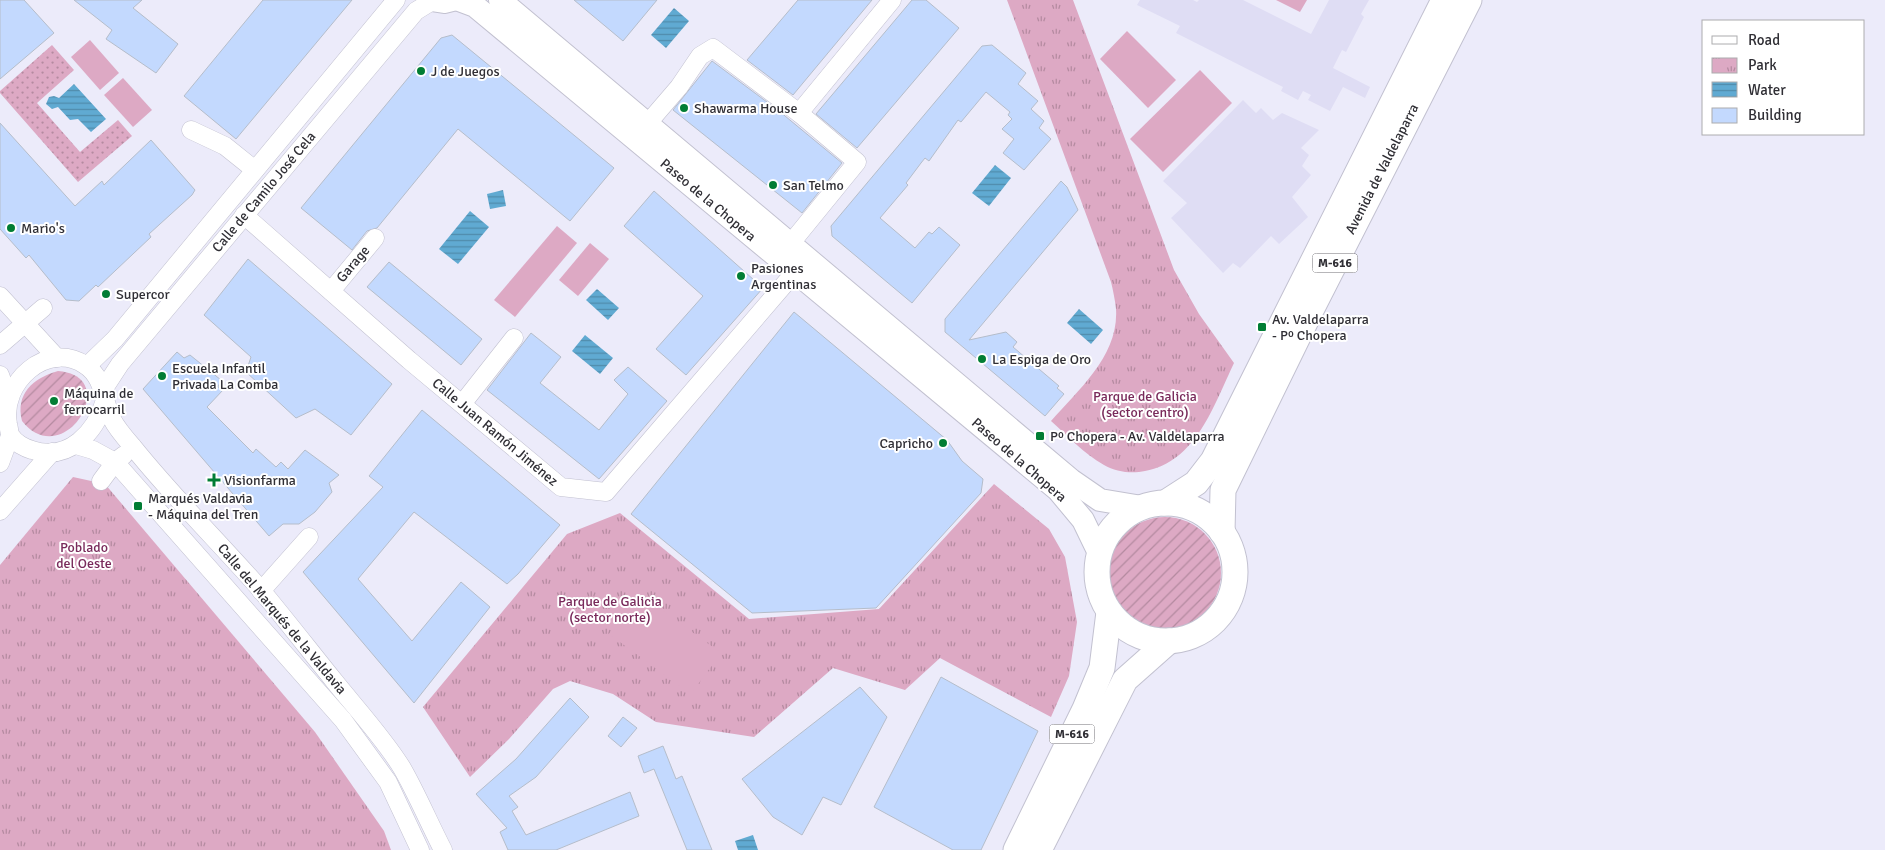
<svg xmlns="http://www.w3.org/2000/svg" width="1885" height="850" font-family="Signika,sans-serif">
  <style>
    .built { fill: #dfddf4 }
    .grass { fill: url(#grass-dots) }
    .park { fill: url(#park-tufts) }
    .garden { fill: url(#garden-furrows) }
    .pitch { fill: #dda9c4 }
    .water { fill: url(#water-rules) }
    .building { fill: #c3d9fe; stroke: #b5bdca }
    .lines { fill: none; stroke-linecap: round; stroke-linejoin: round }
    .minor-casing { stroke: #c2c1d0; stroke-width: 19 }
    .major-casing { stroke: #c2c1d0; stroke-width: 24 }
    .highway-casing { stroke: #c2c1d0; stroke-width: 27 }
    .minor { stroke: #fff; stroke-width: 18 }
    .major { stroke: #fff; stroke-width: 22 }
    .highway { stroke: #fff; stroke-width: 25 }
    .poi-dot { fill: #017d34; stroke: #fff; stroke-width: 2 }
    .labels { text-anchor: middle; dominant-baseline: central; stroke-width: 4; stroke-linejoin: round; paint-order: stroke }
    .shield { fill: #fff; stroke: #6e6d72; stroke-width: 1 }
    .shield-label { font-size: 12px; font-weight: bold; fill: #302f35 }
    .poi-label { font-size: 14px; fill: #302f35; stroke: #fff; text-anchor: start }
    .street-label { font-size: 14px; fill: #302f35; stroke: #fff }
    .park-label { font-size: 14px; fill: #792a5b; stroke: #fff }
  </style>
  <defs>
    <pattern id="grass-dots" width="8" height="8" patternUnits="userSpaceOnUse" patternTransform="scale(1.25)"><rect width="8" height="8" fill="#dda9c4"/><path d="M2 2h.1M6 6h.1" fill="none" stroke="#b48aa0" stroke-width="1.8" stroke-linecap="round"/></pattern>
    <pattern id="park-tufts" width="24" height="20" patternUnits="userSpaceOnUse" patternTransform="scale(1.25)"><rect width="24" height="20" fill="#dda9c4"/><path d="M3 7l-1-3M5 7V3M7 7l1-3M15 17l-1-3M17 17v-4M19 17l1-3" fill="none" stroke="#b48aa0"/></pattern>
    <pattern id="garden-furrows" width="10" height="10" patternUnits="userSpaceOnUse" patternTransform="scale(1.25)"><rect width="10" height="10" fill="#dda9c4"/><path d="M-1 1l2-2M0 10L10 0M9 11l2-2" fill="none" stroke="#b48aa0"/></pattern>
    <pattern id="water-rules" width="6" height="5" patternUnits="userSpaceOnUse" patternTransform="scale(1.25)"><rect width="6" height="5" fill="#60aad2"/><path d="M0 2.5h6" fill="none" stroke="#508bab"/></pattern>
  </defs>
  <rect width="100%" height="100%" fill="#ecebfa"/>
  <g class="built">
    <path d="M1140 0H1193L1197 2 1199 0H1243L1311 34 1329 0H1369L1361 14 1364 17 1346 52 1342 50 1333 68 1370 87 1365 98 1343 87 1330 111 1308 100 1311 95 1303 91 1298 100 1281 91 1283 87 1176 33 1180 26 1137 5Z"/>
    <path d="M1243 100 1256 113 1261 108 1273 120 1282 113 1319 130 1301 148 1309 155 1302 166 1311 175 1292 197 1308 217 1279 244 1271 236 1240 268 1233 263 1223 273 1171 218 1187 203 1163 181Z"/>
  </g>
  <path class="grass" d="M52 45 74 70 37 103 80 152 118 120 132 136 78 182 0 93V91Z"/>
  <g class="park">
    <path d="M1007 0H1073L1174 270 1199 314 1234 363C1214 405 1196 462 1145 471 1132 474 1116 472 1104 465 1084 454 1068 436 1051 421 1079 389 1119 355 1116 309 1115 300 1113 290 1111 282Z"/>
    <path d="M73 477 105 484 315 732 384 831 391 850H0V565Z"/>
    <path d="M994 484 1049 529 1065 557 1077 622 1069 676 1051 717 940 658 905 690 833 668 754 737 656 722 613 694 570 681 553 689 509 739 470 777 423 707 567 534 620 513 749 619 879 609Z"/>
  </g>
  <g class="garden">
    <path d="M58 371C124 376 63 473 22 421 15 394 33 378 58 371Z"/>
    <circle cx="1165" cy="573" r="56"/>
  </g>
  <g class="pitch">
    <path d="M1276 0H1307L1300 12Z"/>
    <path d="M1127 31 1176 80 1148 108 1100 59Z"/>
    <path d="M90 40 119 73 100 90 71 57Z"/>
    <path d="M1200 70 1232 103 1163 172 1130 139Z"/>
    <path d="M123 78 152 110 133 127 104 95Z"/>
    <path d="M557 226 577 243 515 317 494 300Z"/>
    <path d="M590 243 609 259 578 296 559 280Z"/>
    <path d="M638 593 721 653 691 694 609 634Z"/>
  </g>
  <g class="water">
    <path d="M674 8 689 21 666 48 651 35Z"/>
    <path d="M74 84 106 119 91 132 78 119 70 120 58 107 52 109 46 104 49 97 54 96 59 98Z"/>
    <path d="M995 165 1011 178 989 206 972 193Z"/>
    <path d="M503 190 506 206 490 209 487 194Z"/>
    <path d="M470 211 489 227 458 264 439 249Z"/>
    <path d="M597 289 619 308 608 320 586 300Z"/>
    <path d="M1079 309 1103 330 1091 344 1067 323Z"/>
    <path d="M585 335 613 358 600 374 572 351Z"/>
    <path d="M753 835 758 850H738L735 841Z"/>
  </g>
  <g class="building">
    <path d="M0 0H24L54 33 0 79Z"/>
    <path d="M74 0H142L133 8 178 44 156 73 106 39 112 30Z"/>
    <path d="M263 0H352L236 139 184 96Z"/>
    <path d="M574 0H657L623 41Z"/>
    <path d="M798 0H872L793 95 747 60Z"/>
    <path d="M912 0H926L959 28 857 148 816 114Z"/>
    <path d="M452 35 614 168 570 221 458 129 377 228 367 231 352 250 301 208 441 38Z"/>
    <path d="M992 45 1026 73 1018 84 1038 101 1031 109 1044 121 1039 128 1051 139 1024 170 1003 153 1014 139 1002 129 1012 119 1008 115 1010 112 986 92 961 122 958 120 929 161 925 158 921 163 906 183 908 185 880 218 915 248 929 232 932 234 939 227 960 245 912 303 832 236 831 226 982 46Z"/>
    <path d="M712 61 779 111 842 163 802 213 673 110Z"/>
    <path d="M0 123 75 206 102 181 104 185 151 140 195 190 192 195 149 234 151 237 98 287 96 285 79 301 66 300 29 255 26 258 0 229Z"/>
    <path d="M1061 181 1067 187 1078 210 969 340 1006 332 1017 342 1013 347 1059 386 1057 388 1064 394 1045 416 945 332V319Z"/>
    <path d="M654 191 763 288 686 375 656 349 703 296 624 226Z"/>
    <path d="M248 259 392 384 351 435 315 409 296 418 246 372 251 357 204 315Z"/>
    <path d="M389 262 482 339 461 365 367 287Z"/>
    <path d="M794 312 947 440 962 461 983 479 981 493 876 608 752 613 631 514Z"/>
    <path d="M531 333 561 357 540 383 599 430 628 394 614 380 628 367 667 401 599 479 487 390Z"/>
    <path d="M177 352 184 358 190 355 221 380 218 387 223 390 207 407 253 453 256 449 276 467 281 462 288 469 305 450 339 475 329 483 332 492 315 512 299 524H283L269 536 143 389Z"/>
    <path d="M422 410 560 525 518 574 507 584 414 512 358 579 412 641 461 582 490 607 414 703 303 572 383 487 369 476Z"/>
    <path d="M941 677 1038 731 981 850H953L874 807Z"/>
    <path d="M860 687 887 717 841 805 823 797 802 835 773 817 742 779Z"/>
    <path d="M570 698 589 717 536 777 509 796 518 807 512 811 526 835 630 792 639 816 556 850H508L500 832 507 828 476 794 516 759Z"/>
    <path d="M623 717 637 728 621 747 608 736Z"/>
    <path d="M663 746 676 779 682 776 712 850H687L654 769 644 773 638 756Z"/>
  </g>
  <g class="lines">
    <defs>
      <g id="minor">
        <path d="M799 113 892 0"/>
        <path d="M648 123 679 87 700 56 713 48 799 113 857 162 791 243"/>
        <path d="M191 130 225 146 255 170"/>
        <path d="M244 215 409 360 561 487 606 492 795 272"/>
        <path d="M331 291 375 238"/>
        <path d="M0 296 57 358"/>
        <path d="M0 345 43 308"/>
        <path d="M87 366 115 339 396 0"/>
        <path d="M0 375 8 397"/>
        <path d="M103 390 120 364 416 11 432 1"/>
        <path d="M105 400C96 432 69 462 32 450 25 448 15 443 11 436 9 433 9 427 8 424 0 383 47 340 85 365 104 377 103 401 112 419 117 429 126 439 133 447 173 497 219 542 261 590 286 620 310 651 335 682 356 708 385 740 402 768 417 794 429 823 443 850"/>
        <path d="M462 404 514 338"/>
        <path d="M76 445 93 450 115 462 343 720 388 782 420 850"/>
        <path d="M0 463 10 436"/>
        <path d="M101 481 115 462 124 455"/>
        <path d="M0 511 52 452"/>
        <path d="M261 591 309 537"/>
      </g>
      <g id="major">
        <path d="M431 0 444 2 452 0"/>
        <path d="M459 0 475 6 1058 490 1083 520 1099 553"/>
        <path d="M500 0 1071 480 1100 500 1142 507"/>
      </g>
      <g id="highway">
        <path d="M1165 503 1196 483 1213 461 1444 0"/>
        <circle cx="1166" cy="572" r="69"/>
        <path d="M1222 532 1223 490 1311 310 1469 0"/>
        <path d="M1016 850 1085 709 1102 668 1109 612"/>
        <path d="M1039 850 1125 680 1169 641"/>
      </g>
    </defs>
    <use href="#minor" class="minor-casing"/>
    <use href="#major" class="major-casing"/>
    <use href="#highway" class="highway-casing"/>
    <use href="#minor" class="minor"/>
    <use href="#major" class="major"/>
    <use href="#highway" class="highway"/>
  </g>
  <g class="poi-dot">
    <circle cx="421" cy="71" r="5"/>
    <circle cx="684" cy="108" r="5"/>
    <circle cx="773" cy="185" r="5"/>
    <circle cx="11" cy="228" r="5"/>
    <circle cx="741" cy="276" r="5"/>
    <circle cx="106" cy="294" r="5"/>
    <rect x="1257" y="322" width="10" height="10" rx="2.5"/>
    <circle cx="982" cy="359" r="5"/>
    <circle cx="162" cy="376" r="5"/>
    <circle cx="54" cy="401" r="5"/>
    <rect x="1035" y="431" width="10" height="10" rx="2.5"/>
    <circle cx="943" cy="443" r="5"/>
    <path d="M211.5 472.5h5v5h5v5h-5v5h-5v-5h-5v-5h5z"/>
    <rect x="133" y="501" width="10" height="10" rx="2.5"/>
  </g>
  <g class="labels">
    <g class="shield">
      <rect x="1312.5" y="253.5" width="45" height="19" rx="4"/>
      <rect x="1049.5" y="724.5" width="45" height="19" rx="4"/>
    </g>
    <g class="shield-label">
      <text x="1335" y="263">M-616</text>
      <text x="1072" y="734">M-616</text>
    </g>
    <g class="poi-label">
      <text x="431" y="71">J de Juegos</text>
      <text x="694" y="108">Shawarma House</text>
      <text x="783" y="185">San Telmo</text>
      <text x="21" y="228">Mario's</text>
      <text x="751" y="268">Pasiones<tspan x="751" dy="16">Argentinas</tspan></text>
      <text x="116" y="294">Supercor</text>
      <text x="1272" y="319">Av. Valdelaparra<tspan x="1272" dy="16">- Pº Chopera</tspan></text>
      <text x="992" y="359">La Espiga de Oro</text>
      <text x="172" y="368">Escuela Infantil<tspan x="172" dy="16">Privada La Comba</tspan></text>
      <text x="64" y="393">Máquina de<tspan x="64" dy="16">ferrocarril</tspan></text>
      <text x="1050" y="436">Pº Chopera - Av. Valdelaparra</text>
      <text x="933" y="443" text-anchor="end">Capricho</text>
      <text x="224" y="480">Visionfarma</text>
      <text x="148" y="498">Marqués Valdavia<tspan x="148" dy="16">- Máquina del Tren</tspan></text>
    </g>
    <g class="street-label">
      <text transform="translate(1382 169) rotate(-63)">Avenida de Valdelaparra</text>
      <text transform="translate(264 192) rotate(-50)">Calle de Camilo José Cela</text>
      <text transform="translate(708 200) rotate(40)">Paseo de la Chopera</text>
      <text transform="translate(353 264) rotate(-50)">Garage</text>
      <text transform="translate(495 432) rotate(40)">Calle Juan Ramón Jiménez</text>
      <text transform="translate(1019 460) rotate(41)">Paseo de la Chopera</text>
      <text transform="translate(282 619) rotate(50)">Calle del Marqués de la Valdavia</text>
    </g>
    <g class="park-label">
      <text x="1145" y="396">Parque de Galicia<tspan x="1145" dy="16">(sector centro)</tspan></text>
      <text x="84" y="547">Poblado<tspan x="84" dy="16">del Oeste</tspan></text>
      <text x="610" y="601">Parque de Galicia<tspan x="610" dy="16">(sector norte)</tspan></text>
    </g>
  </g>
  <rect x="1702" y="20" width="162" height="115" fill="#ffffff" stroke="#acacae"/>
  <rect x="1712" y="36" width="25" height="8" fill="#ffffff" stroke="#acacae"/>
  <text x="1748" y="45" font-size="15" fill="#302f35">Road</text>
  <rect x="1712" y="58" width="25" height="15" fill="url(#park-tufts)" stroke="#acacae"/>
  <text x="1748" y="70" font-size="15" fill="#302f35">Park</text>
  <rect x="1712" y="82" width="25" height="15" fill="url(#water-rules)" stroke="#acacae"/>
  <text x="1748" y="95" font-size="15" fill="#302f35">Water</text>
  <rect x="1712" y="108" width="25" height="15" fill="#c3d9fe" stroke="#acacae"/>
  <text x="1748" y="120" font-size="15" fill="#302f35">Building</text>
</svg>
